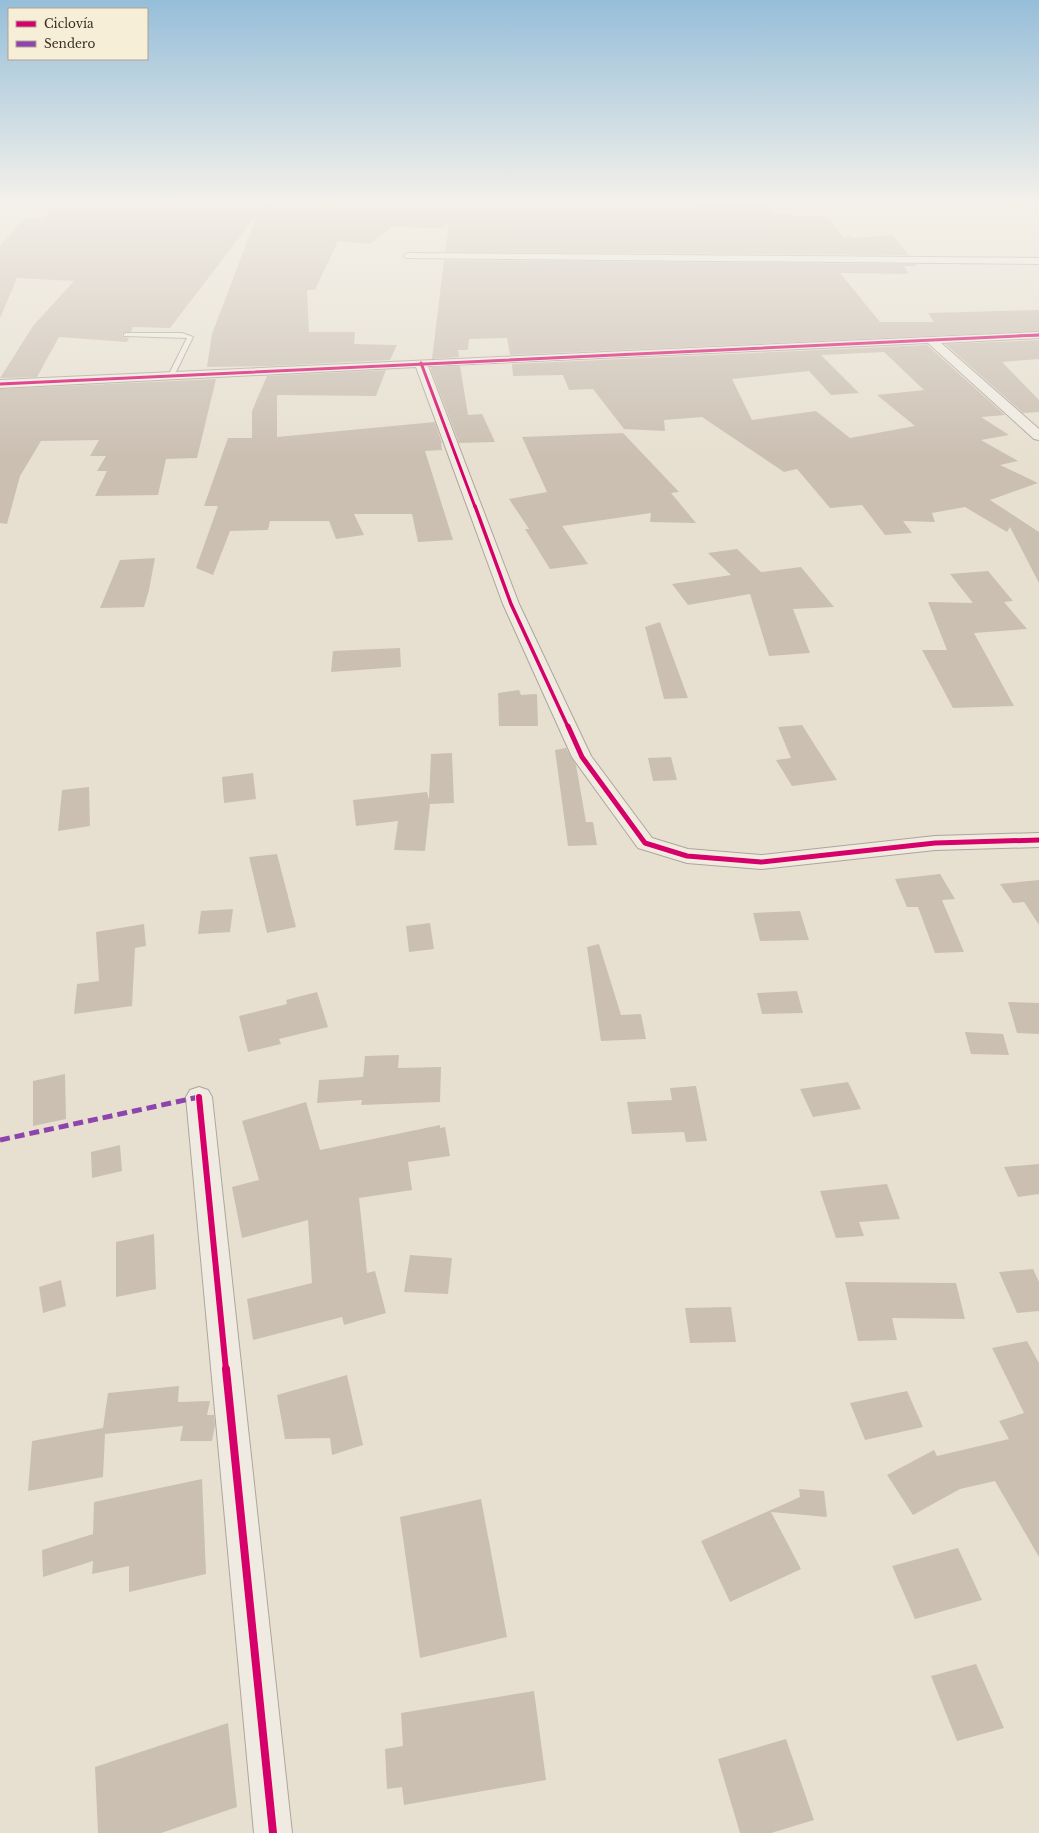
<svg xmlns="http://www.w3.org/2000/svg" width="1039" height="1833" font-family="'Libre Baskerville',serif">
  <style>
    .building { fill: #cbbfb2; fill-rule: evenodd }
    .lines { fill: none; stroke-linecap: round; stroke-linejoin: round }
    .service-casing { stroke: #ada599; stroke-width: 2 }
    .minor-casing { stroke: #ada599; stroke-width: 2 }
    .service { fill: #efebe3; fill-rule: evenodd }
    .minor { fill: #efebe3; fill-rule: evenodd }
    .quiet { stroke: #8e44ad; stroke-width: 5; stroke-dasharray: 10 5; stroke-linecap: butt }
    .cycleway-far5-casing { stroke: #f7eed8; stroke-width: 3.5 }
    .cycleway-far4-casing { stroke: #f7eed8; stroke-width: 4.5 }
    .cycleway-far3-casing { stroke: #f7eed8; stroke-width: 5.5 }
    .cycleway-far2-casing { stroke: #f7eed8; stroke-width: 8 }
    .cycleway-far1-casing { stroke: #f7eed8; stroke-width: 8 }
    .cycleway-casing { stroke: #f7eed8; stroke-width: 10 }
    .cycleway-far5 { stroke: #d6006c; stroke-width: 2.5 }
    .cycleway-far4 { stroke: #d6006c; stroke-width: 3 }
    .cycleway-far3 { stroke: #d6006c; stroke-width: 3.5 }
    .cycleway-far2 { stroke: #d6006c; stroke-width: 5 }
    .cycleway-far1 { stroke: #d6006c; stroke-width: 6 }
    .cycleway { stroke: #d6006c; stroke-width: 8 }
  </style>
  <rect width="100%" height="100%" fill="#e7e0d1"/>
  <g class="building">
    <path d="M60 202H172L156 211 260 210 267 202H322L321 205H325L324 208H390L413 207 414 202H601V207L604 208 695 210 692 204 766 203 774 214H792L794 217H828L843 237 850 236 852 238 892 235 909 255 445 252 449 225 445 224 444 228 392 227 370 244 338 241 315 290H307L309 332H355L354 344 397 345 390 360 271 366 207 367 212 334 258 213 170 328 133 327 131 332H125L122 334 123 337 129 338 127 342 59 337 37 377 0 378 33 326 74 281 17 278 0 318V246L25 218 43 219Z"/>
    <path d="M444 260 916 264 917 266H904L909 274 840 273 880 322H934L928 313 1039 310V331L510 355 507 338 469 339 468 350H458L459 357 432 359Z"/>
    <path d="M1039 340V359L1002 362 1039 400V412L1023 413 945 344Z"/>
    <path d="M927 345 1005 415 981 417 1009 435 981 440 1018 461 1000 465 1038 483 990 500 1039 532V583L1010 527 1007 532 965 507 932 513 935 522 903 521 912 533 885 535 862 505 830 508 797 469 784 472 702 417 664 420 665 431 624 429 593 389 569 390 563 375 513 376 512 364ZM884 352 924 390 877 395 915 426 850 438 816 411 752 420 732 379 809 371 831 395 859 393 821 355Z"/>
    <path d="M460 366 468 415 482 414 495 442 459 443 431 370V367Z"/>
    <path d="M386 370 376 396 277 395V437L435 422 442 443H441L442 450 425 451 453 540 418 542 412 514H354L364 535 336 539 329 521H270L268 530 230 531 213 575 196 568 218 506H204L228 438H252V411L267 376Z"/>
    <path d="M216 379 197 458 166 459 158 495 95 496 107 471H97L106 456H90L99 440 41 441 20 476 7 524 0 523V389Z"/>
    <path d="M623 433 679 492 671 493 696 523 650 522 651 513 562 526 588 564 550 569 525 529H529L509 499 547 492 522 437Z"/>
    <path d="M737 549 761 572 801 567 834 607 793 609 810 653 769 656 750 594 688 605 672 584 731 575 708 553Z"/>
    <path d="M155 558 149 590 144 607 100 608 120 560Z"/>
    <path d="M988 571 1013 601 1004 602 1027 629 974 633 1014 706 953 708 922 650H947L928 602 973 603 950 574Z"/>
    <path d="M660 622 688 698 664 699 645 627Z"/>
    <path d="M400 648 401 667 331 672 333 651Z"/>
    <path d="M519 690 521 695 537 694 538 726H499L498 693Z"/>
    <path d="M802 725 837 780 792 786 776 760 791 758 778 727Z"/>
    <path d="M566 748 576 765 586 822H593L597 845 568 846 555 750Z"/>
    <path d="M452 753 454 803 430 804 425 851 394 850 398 821 356 826 353 800 427 792 429 800 431 754Z"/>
    <path d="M671 757 677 780 653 781 648 758Z"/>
    <path d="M253 773 256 799 224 803 222 777Z"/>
    <path d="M89 787 90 826 58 831 62 790Z"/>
    <path d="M277 854 296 927 267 933 249 857Z"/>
    <path d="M940 874 955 899 942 900 964 952 935 953 918 907H907L895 879Z"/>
    <path d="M1039 880V925L1024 902 1013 903 1000 884Z"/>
    <path d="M233 909 230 932 198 934 201 911Z"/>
    <path d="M800 911 809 940 760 941 753 913Z"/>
    <path d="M430 923 434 949 409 952 406 926Z"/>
    <path d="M144 924 146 946 135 948 132 1006 74 1014 77 984 99 981 96 932Z"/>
    <path d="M599 944 621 1015 641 1014 646 1039 601 1041 587 947Z"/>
    <path d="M797 991 803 1013 762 1014 757 993Z"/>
    <path d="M317 992 328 1027 279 1039 281 1044 248 1052 239 1016 287 1004 286 1000Z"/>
    <path d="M1008 1002 1039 1003V1034L1017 1033Z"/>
    <path d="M965 1032 1003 1034 1009 1055 971 1054Z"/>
    <path d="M399 1055 398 1068 441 1067 440 1102 361 1105 362 1100 317 1103 319 1080 363 1077 365 1056Z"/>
    <path d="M65 1074 66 1119 33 1126V1081Z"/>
    <path d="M848 1082 861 1109 813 1117 800 1089Z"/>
    <path d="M696 1086 707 1141 686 1142 684 1132 632 1134 627 1102 672 1100 670 1088Z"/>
    <path d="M306 1102 320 1150 440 1125V1128L445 1127 450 1156 408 1162 412 1190 359 1198 367 1273 375 1271 386 1313 344 1325 342 1317 253 1340 247 1299 312 1283 308 1220 242 1238 232 1187 259 1180 242 1121Z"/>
    <path d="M120 1145 122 1171 92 1178 91 1152Z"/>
    <path d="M1039 1164V1194L1018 1197 1004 1167Z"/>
    <path d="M887 1184 900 1219 859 1222 864 1236 836 1238 820 1191Z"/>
    <path d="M154 1234 156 1289 116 1297V1242Z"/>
    <path d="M410 1255 452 1258 448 1294 404 1292Z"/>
    <path d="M1033 1269 1039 1282V1311L1017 1313 999 1272Z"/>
    <path d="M61 1280 66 1306 43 1313 39 1287Z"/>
    <path d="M845 1282 956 1283 965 1319 892 1318 897 1340 858 1341Z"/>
    <path d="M731 1307 736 1342 690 1343 685 1308Z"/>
    <path d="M1027 1341 1039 1363V1557L995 1481 960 1489 913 1515 887 1475 934 1450 937 1456 1009 1439 999 1421 1024 1413 992 1348Z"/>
    <path d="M347 1375 363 1445 332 1455 330 1438 285 1439 277 1395Z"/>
    <path d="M179 1386 178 1402 210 1401 207 1415H214L215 1425 212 1441H180L183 1426 105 1434 103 1477 28 1491 32 1441 103 1428 108 1393Z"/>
    <path d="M907 1391 923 1427 865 1440 850 1403Z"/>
    <path d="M202 1479 206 1574 129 1592V1566L92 1574 93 1561 43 1577 42 1550 93 1534 94 1502Z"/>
    <path d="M799 1489 824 1491 827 1517 771 1512 801 1569 730 1602 701 1541 800 1497Z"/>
    <path d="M481 1499 507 1637 420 1658 400 1517Z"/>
    <path d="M958 1548 982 1600 915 1619 892 1566Z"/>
    <path d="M976 1664 1004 1728 957 1741 931 1676Z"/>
    <path d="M534 1691 546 1780 404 1805 402 1787 387 1789 385 1749 403 1746 401 1713Z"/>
    <path d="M228 1723 237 1807 161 1833H98L95 1767Z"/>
    <path d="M786 1739 814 1820 771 1833H740L718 1759Z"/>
  </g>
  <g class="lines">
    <defs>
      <path id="service" d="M126 333H182L193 337 174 376 171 378 168 376 187 338 124 336V334Z"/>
      <g id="minor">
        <path d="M409 253 1039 258V264L406 258 404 256 406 254Z"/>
        <path d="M1039 332V338L941 343 1039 429V440L1034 439 928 343 428 366 519 604 591 756 652 838 688 849 761 855 935 836 1039 833V847L935 850 761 869 687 863 638 848 572 757 503 604 416 367 0 388V380Z"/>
        <path d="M199 1087 208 1090 212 1097 292 1833H254L186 1097 190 1090Z"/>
      </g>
    </defs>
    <use href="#service" class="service-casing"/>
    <use href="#minor" class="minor-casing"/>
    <use href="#service" class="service"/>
    <use href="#minor" class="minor"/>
    <path class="quiet" d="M0 1140 199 1097"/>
    <defs>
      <path id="cycleway-far5" d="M1018 336 1039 335"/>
      <g id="cycleway-far4">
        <path d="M421 363 475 507"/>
        <path d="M0 384 1039 335"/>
      </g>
      <path id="cycleway-far3" d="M475 506 511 604 568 727"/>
      <path id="cycleway-far2" d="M568 726 582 757 645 843 687 856 761 862 935 843 1039 840"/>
      <path id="cycleway-far1" d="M199 1097 226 1370"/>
      <path id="cycleway" d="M226 1369 273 1833"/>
    </defs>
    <use href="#cycleway-far5" class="cycleway-far5-casing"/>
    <use href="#cycleway-far4" class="cycleway-far4-casing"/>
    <use href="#cycleway-far3" class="cycleway-far3-casing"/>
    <use href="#cycleway-far2" class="cycleway-far2-casing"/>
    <use href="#cycleway-far1" class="cycleway-far1-casing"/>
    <use href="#cycleway" class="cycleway-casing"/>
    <use href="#cycleway-far5" class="cycleway-far5"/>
    <use href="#cycleway-far4" class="cycleway-far4"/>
    <use href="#cycleway-far3" class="cycleway-far3"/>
    <use href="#cycleway-far2" class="cycleway-far2"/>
    <use href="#cycleway-far1" class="cycleway-far1"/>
    <use href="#cycleway" class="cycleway"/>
  </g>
  <linearGradient id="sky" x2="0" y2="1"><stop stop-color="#96bed9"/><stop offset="0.44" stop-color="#f4f1ea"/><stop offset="1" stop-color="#f4f1ea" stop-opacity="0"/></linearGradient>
  <rect width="1039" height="458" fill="url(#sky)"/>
  <rect x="8" y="8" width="140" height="52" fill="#f7eed8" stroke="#ada18e"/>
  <rect x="16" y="21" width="20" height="6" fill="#d6006c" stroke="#ada18e"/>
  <text x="44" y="28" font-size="12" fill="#3d2e20">Ciclovía</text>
  <rect x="16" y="41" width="20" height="6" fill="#8e44ad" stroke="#ada18e"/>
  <text x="44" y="48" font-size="12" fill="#3d2e20">Sendero</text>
</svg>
